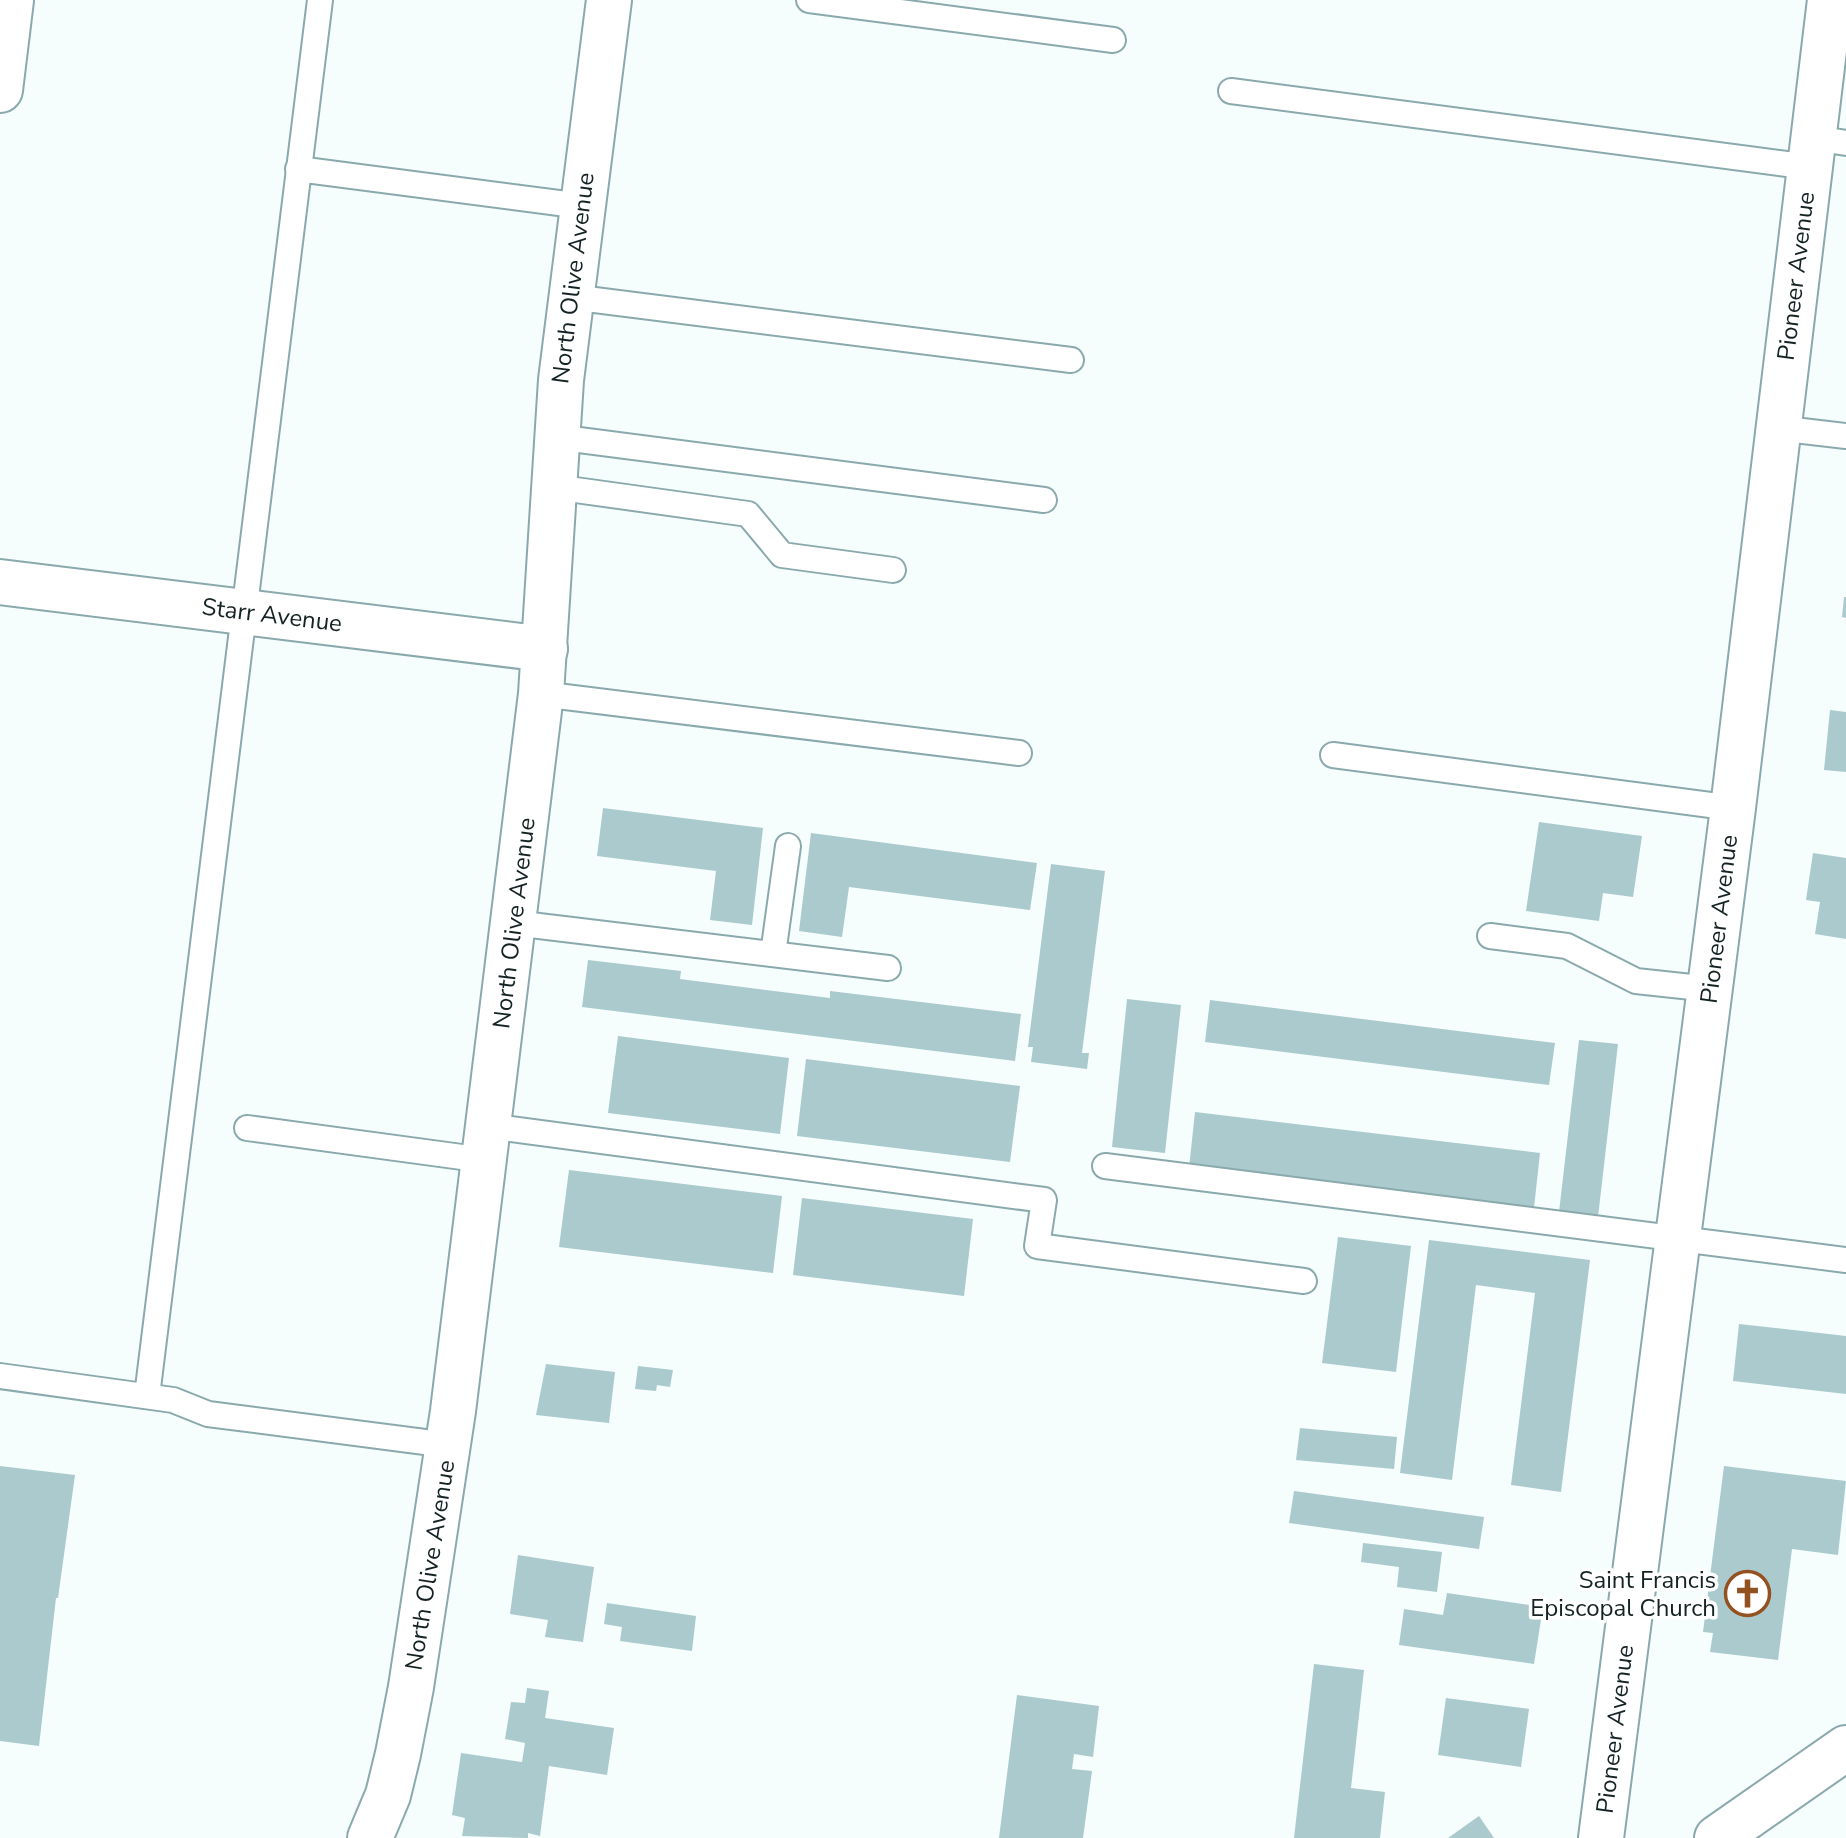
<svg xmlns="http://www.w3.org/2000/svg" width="1846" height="1838" font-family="'Nunito Sans',sans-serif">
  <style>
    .building { fill: #aacacd }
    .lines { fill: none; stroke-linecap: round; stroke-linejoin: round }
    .service-casing { stroke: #8aa9ac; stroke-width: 28 }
    .minor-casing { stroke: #8aa9ac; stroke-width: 48 }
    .tertiary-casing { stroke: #8aa9ac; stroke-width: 48 }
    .service { stroke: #fff; stroke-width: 24 }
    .minor { stroke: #fff; stroke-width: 44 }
    .tertiary { stroke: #fff; stroke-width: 44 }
    .labels { text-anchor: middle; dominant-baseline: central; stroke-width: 7; stroke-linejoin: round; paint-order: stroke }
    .street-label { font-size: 24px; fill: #152223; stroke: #fff }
    .poi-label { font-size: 24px; fill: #152223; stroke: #fff; text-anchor: end }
  </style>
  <rect width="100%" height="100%" fill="#f6fdfd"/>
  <g class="building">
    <path d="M1844 597H1846V618L1842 617Z"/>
    <path d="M1830 710 1846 712V772L1824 770Z"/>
    <path d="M603 808 763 828 752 925 710 920 716 871 597 856Z"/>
    <path d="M1539 822 1642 836 1633 897 1603 893 1599 921 1526 911Z"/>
    <path d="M811 833 1037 863 1030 910 849 887 842 937 799 931Z"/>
    <path d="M1813 853 1846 858V939L1815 934 1820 902 1806 900Z"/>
    <path d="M1051 864 1105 871 1082 1053H1089L1087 1069 1031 1062 1033 1047H1028Z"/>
    <path d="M588 960 681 971 680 979 830 998V991L1021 1014 1015 1061 582 1007Z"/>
    <path d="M1127 999 1181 1005 1165 1153 1112 1147Z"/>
    <path d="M1210 1000 1555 1043 1549 1085 1205 1042Z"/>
    <path d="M618 1036 789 1058 780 1134 608 1113Z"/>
    <path d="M1579 1040 1618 1044 1598 1217 1559 1212Z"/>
    <path d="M806 1059 1020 1086 1010 1162 797 1136Z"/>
    <path d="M1195 1112 1540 1153 1534 1208 1189 1168Z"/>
    <path d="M569 1170 782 1196 773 1273 559 1247Z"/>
    <path d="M802 1198 973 1219 964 1296 793 1275Z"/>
    <path d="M1338 1237 1411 1246 1396 1372 1322 1363Z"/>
    <path d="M1429 1240 1590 1260 1561 1492 1511 1485 1535 1293 1476 1285 1452 1480 1400 1473Z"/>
    <path d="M1739 1324 1846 1336V1394L1733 1381Z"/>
    <path d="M546 1364 615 1372 609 1423 536 1415Z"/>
    <path d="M638 1366 673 1370 670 1387 657 1385 656 1391 635 1389Z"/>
    <path d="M1300 1428 1397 1437 1394 1469 1296 1460Z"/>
    <path d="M0 1466 75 1475 58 1598H56L39 1746 0 1741Z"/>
    <path d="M1724 1466 1846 1481 1838 1555 1792 1549 1778 1660 1710 1652 1713 1633 1703 1632Z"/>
    <path d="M1294 1491 1484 1517 1479 1549 1289 1523Z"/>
    <path d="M1363 1543 1442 1552 1437 1592 1397 1587 1399 1567 1361 1562Z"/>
    <path d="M518 1555 594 1567 583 1642 545 1637 548 1620 510 1614Z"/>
    <path d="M1447 1593 1543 1607 1534 1664 1399 1645 1404 1609 1443 1615Z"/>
    <path d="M607 1603 696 1616 692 1651 620 1641 622 1627 604 1624Z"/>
    <path d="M1314 1664 1364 1670 1351 1788 1385 1792 1380 1838H1294Z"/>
    <path d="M527 1688 549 1691 545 1718 614 1728 607 1775 549 1766 540 1836 528 1833V1838L462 1836 465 1818 452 1815 461 1753 522 1762 525 1743 505 1739 511 1702 525 1703Z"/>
    <path d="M1017 1695 1099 1706 1093 1757 1074 1754 1072 1769 1092 1771 1083 1838H999Z"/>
    <path d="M1446 1698 1529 1709 1521 1767 1438 1755Z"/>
    <path d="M1479 1816 1494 1838H1448Z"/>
  </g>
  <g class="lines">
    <defs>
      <g id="service">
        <path d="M809 0 1113 40"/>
        <path d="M1231 91 1810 167"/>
        <path d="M1813 138 1846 143"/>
        <path d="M298 169 582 206"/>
        <path d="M571 297 1071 360"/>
        <path d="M1777 428 1846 436"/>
        <path d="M556 437 1044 500"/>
        <path d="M554 487 748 514 782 555 893 570"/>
        <path d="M541 694 1019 753"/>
        <path d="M1333 755 1733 808"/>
        <path d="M514 923 888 968"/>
        <path d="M1490 936 1567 946 1636 981 1710 989"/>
        <path d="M773 954 788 846"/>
        <path d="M489 1126 1044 1200 1037 1246 1304 1281"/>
        <path d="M247 1128 484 1160"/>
        <path d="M1105 1166 1846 1260"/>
        <path d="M0 1376 173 1400 208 1414 448 1445"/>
        <path d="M147 1396 320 0"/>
      </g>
      <g id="minor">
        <path d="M0 90 11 0"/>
        <path d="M0 582 545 649"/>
        <path d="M1601 1838 1733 808 1830 0"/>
        <path d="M1717 1838 1846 1748"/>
      </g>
      <path id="tertiary" d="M370 1838 388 1795 398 1754 411 1687 453 1411 541 694 561 380 609 0"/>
    </defs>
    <use href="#service" class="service-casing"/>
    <use href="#minor" class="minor-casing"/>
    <use href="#tertiary" class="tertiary-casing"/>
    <use href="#service" class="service"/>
    <use href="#minor" class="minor"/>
    <use href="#tertiary" class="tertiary"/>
  </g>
  <defs>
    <symbol id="church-ring" viewBox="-11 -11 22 22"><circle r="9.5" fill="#fff" stroke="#935120" stroke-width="1.5"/><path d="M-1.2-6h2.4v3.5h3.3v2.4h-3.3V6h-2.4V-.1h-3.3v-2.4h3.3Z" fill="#935120"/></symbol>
  </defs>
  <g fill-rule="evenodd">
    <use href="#church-ring" x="1722" y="1568" width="51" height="51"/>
  </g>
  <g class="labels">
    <g class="street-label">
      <text transform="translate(1796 276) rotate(-83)">Pioneer Avenue</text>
      <text transform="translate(573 278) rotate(-83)">North Olive Avenue</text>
      <text transform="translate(272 615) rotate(7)">Starr Avenue</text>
      <text transform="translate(1719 919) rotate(-83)">Pioneer Avenue</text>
      <text transform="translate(514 923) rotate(-83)">North Olive Avenue</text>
      <text transform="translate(430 1565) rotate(-81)">North Olive Avenue</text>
      <text transform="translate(1615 1729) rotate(-83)">Pioneer Avenue</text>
    </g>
    <g class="poi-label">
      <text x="1716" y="1580">Saint Francis<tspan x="1716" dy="28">Episcopal Church</tspan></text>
    </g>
  </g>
</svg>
